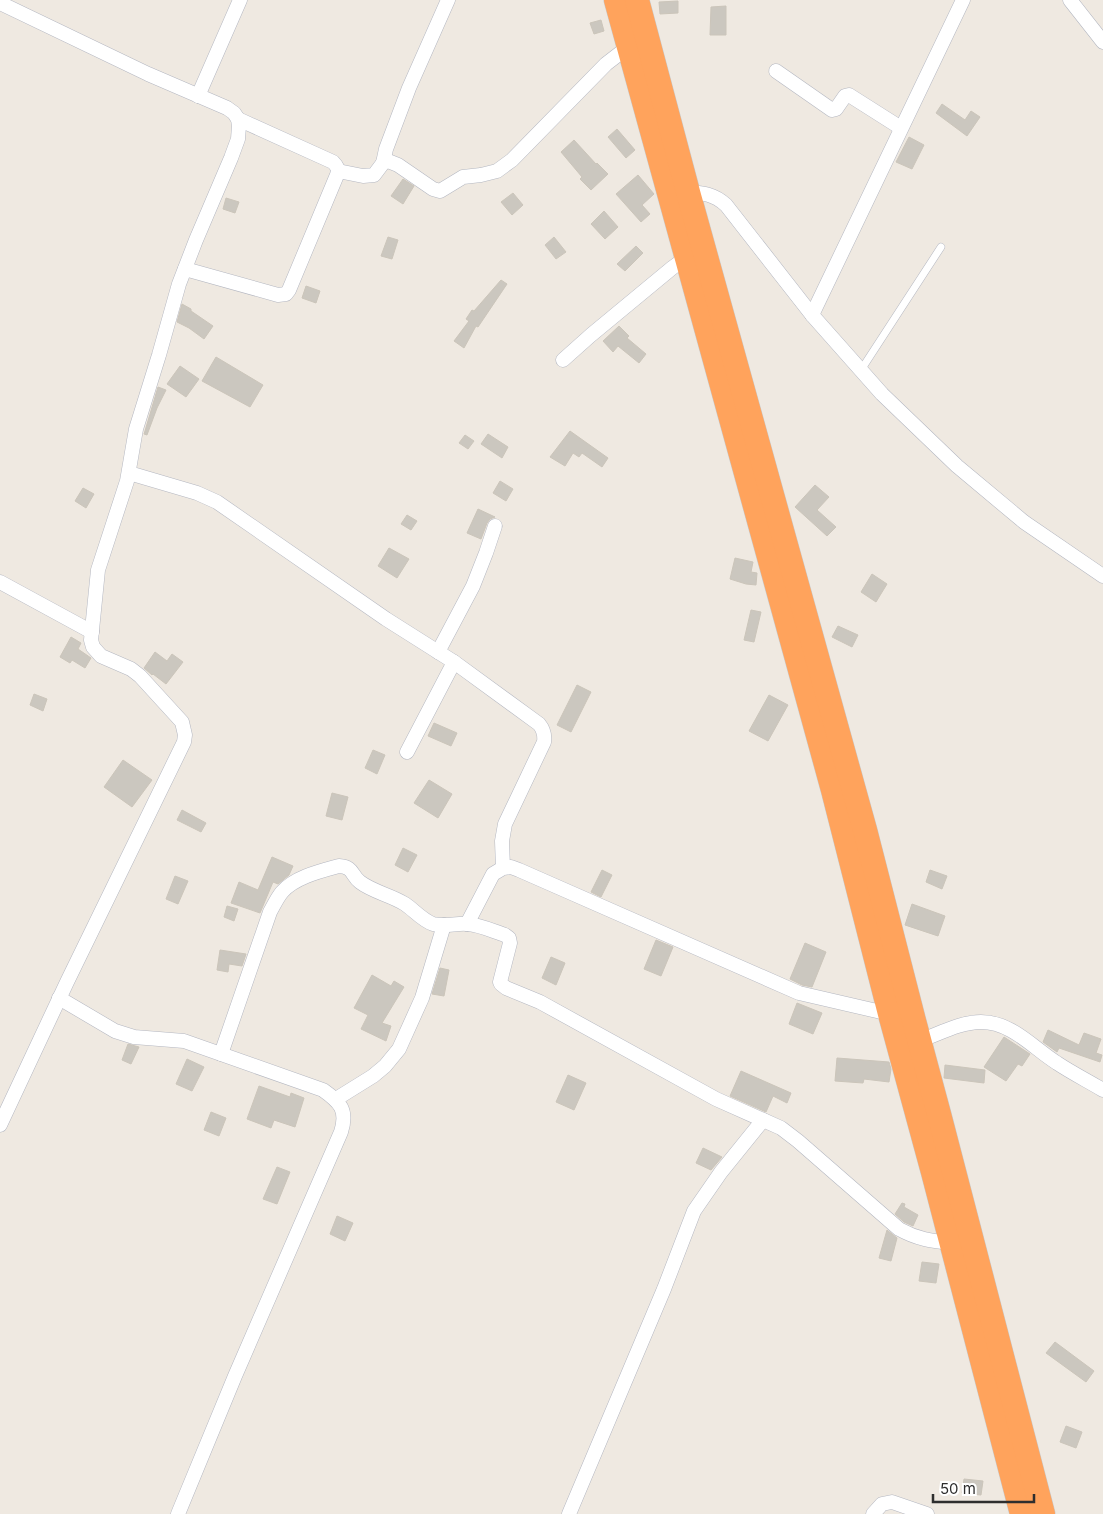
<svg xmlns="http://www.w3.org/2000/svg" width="1103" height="1514" font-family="Inter,sans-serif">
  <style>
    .building { fill: #cbc7bf; stroke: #cbc5ba }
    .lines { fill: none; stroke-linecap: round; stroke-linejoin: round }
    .lane-casing { stroke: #b4b7c1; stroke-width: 8 }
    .street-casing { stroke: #b4b7c1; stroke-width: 15 }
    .highway-casing { stroke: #c9c9c9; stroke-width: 25 }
    .lane { stroke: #fff; stroke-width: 7 }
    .street { stroke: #fff; stroke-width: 14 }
    .highway { stroke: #ffa35c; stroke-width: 24 }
  </style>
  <rect width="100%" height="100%" fill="#efe9e1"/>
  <g class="building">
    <path d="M678 1V13L660 14 659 2Z"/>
    <path d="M726 6V35H710L711 7Z"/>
    <path d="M601 20 604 31 594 34 590 23Z"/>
    <path d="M942 104 965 120 971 111 980 117 967 136 936 113Z"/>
    <path d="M617 129 635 150 626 158 608 137Z"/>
    <path d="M909 137 924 145 912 169 896 162Z"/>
    <path d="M574 140 596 164 597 163 608 174 591 190 580 179 582 177 561 152Z"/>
    <path d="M638 175 654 194 642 205 650 214 641 222 616 194Z"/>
    <path d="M403 179 414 186 403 204 391 196Z"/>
    <path d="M513 193 523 205 512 215 501 202Z"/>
    <path d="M226 198 239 202 235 213 223 209Z"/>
    <path d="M604 211 618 227 605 239 591 224Z"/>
    <path d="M388 237 398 240 392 259 381 256Z"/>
    <path d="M554 237 566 252 556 259 545 245Z"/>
    <path d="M636 246 643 253 625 271 617 264Z"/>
    <path d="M501 280 507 284 478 327 476 326 464 348 454 341 469 321 466 319 472 310 474 311Z"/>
    <path d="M306 286 320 291 316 303 302 298Z"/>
    <path d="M182 304 191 309V311L213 326 204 339 189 328 177 322Z"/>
    <path d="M619 326 629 336 627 338 646 354 639 363 618 346 613 352 603 341Z"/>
    <path d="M216 357 263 385 250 407 202 381Z"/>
    <path d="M180 366 199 379 186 397 167 384Z"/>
    <path d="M158 387 166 390 157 408 147 435 144 434 145 431Z"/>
    <path d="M570 431 608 458 602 467 582 453 579 457 573 453 565 466 550 457Z"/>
    <path d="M488 434 508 447 502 458 481 444Z"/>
    <path d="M465 435 474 441 468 449 459 443Z"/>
    <path d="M500 481 513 489 506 501 493 493Z"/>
    <path d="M815 485 829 497 817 510 836 527 827 536 795 507Z"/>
    <path d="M83 488 94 494 86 508 75 501Z"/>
    <path d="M478 509 495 517 490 519 487 523 481 539 467 533Z"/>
    <path d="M407 515 417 521 411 530 401 524Z"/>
    <path d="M389 548 409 559 397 578 378 566Z"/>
    <path d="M735 558 753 562 751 572 757 573 756 585 746 584 730 579Z"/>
    <path d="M872 574 887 584 876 602 861 592Z"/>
    <path d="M751 610 761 612 754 642 744 640Z"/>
    <path d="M838 626 858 635 852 647 832 637Z"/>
    <path d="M71 637 81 643 78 649 91 658 85 668 72 660 70 663 60 657Z"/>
    <path d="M155 652 167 661 172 654 183 662 166 684 153 674 152 675 144 668Z"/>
    <path d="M577 685 591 692 571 732 557 725Z"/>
    <path d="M34 694 47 699 43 711 30 705Z"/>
    <path d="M769 695 788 705 768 741 749 731Z"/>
    <path d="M434 723 457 733 451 746 428 736Z"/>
    <path d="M373 750 385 755 377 774 365 768Z"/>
    <path d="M123 760 152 780 132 807 104 787Z"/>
    <path d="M429 780 452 794 438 818 414 803Z"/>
    <path d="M332 793 348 797 342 820 326 816Z"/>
    <path d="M182 810 206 823 201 832 177 820Z"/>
    <path d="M403 848 417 855 408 872 395 865Z"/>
    <path d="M272 857 293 866 289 875 278 884 273 882 260 913 231 903 239 882 258 890Z"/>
    <path d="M602 870 612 875 601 897 591 892Z"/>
    <path d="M930 870 947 876 942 889 926 882Z"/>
    <path d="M175 876 188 881 178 904 166 899Z"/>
    <path d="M912 904 945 916 938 936 905 925Z"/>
    <path d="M227 906 238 909 234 921 224 917Z"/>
    <path d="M656 940 673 947 661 976 644 969Z"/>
    <path d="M805 943 826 952 812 987 802 985 790 979Z"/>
    <path d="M220 950 246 954 242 966 229 964 228 972 217 970Z"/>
    <path d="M551 957 565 963 556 985 542 978Z"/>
    <path d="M440 968 449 970 444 996 432 994Z"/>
    <path d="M372 975 391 986 394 981 404 987 382 1023 391 1026 386 1041 361 1029 368 1015 354 1008Z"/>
    <path d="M797 1003 822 1013 813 1034 789 1024Z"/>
    <path d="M1048 1030 1079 1045 1084 1033 1101 1039 1096 1053 1102 1055 1100 1062 1059 1048 1057 1052 1043 1042Z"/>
    <path d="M1004 1037 1030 1054 1022 1066 1018 1064 1006 1081 984 1067Z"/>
    <path d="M128 1044 139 1047 131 1064 122 1060Z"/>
    <path d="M837 1058 889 1062 891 1069 889 1082 864 1079 863 1083 835 1081Z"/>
    <path d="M187 1059 204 1067 192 1091 176 1084Z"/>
    <path d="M945 1065 985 1070 984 1083 944 1078Z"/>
    <path d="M741 1071 791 1093 787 1103 773 1096 766 1112 730 1096Z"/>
    <path d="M568 1075 586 1083 574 1110 556 1102Z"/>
    <path d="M259 1086 290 1097 291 1093 304 1098 295 1127 274 1120 271 1128 247 1119Z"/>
    <path d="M211 1112 226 1118 219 1136 204 1130Z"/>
    <path d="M703 1148 722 1157 711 1170 696 1163Z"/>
    <path d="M277 1167 290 1172 277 1204 263 1199Z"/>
    <path d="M902 1203 905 1204 904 1207 918 1215 913 1226 904 1222 895 1214Z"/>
    <path d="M337 1216 353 1223 345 1241 330 1234Z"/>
    <path d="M887 1230 897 1238 891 1261 879 1258Z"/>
    <path d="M922 1262 939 1264 936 1283 919 1281Z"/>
    <path d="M1055 1342 1094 1371 1086 1382 1046 1353Z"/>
    <path d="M1066 1426 1082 1432 1076 1448 1060 1442Z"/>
    <path d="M964 1479 983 1481 981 1495 962 1493Z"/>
  </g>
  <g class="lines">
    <defs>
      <path id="lane" d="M861 370 941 247"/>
      <g id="street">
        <path d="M1070 0 1103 42"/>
        <path d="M0 3 148 74 227 108 234 113 238 119 239 126 238 139 231 158 196 240 179 284 159 355 136 429 127 481 98 570 91 640 93 647 101 656 131 669 140 676 182 722 185 735 184 742 67 982 0 1125"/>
        <path d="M776 71 832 110 836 109 845 96 849 95 901 128"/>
        <path d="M198 96 240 0"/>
        <path d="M383 163 386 149 409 88 448 0"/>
        <path d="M338 171 363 176 374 175 383 163 388 161 398 165 433 189 440 191 463 177 481 175 497 171 512 160 606 64 628 47"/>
        <path d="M688 192C703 193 714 194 726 205L812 315 882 394 957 466 1024 522 1103 576"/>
        <path d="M185 269 278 295 286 294 289 290 337 175C339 169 337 166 333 162L238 119"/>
        <path d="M812 315 963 0"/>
        <path d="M563 360 591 335 672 268 687 257"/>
        <path d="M129 473 197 493 217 502 386 619 454 662 407 752"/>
        <path d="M0 582 92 632"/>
        <path d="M438 652 473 586 486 553 495 526"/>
        <path d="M454 662 539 724C544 730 545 735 544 742L505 824 502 841 503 868"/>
        <path d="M467 924 493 874 503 868 511 867 519 870 799 993 890 1014"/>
        <path d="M59 998 115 1031 134 1037 184 1041 323 1090C340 1102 348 1110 341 1132L235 1376 178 1514"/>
        <path d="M919 1041C939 1034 960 1022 981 1022 1012 1022 1033 1048 1057 1063 1072 1073 1088 1081 1103 1090"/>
        <path d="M221 1054 270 912C274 905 277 898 282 892 295 877 321 871 339 866 354 867 351 875 360 882 373 892 391 895 405 904 414 910 422 920 433 924 445 927 456 923 468 924 480 925 493 931 505 935L509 938 510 943 500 982 501 984 506 988 540 1002 716 1099 781 1128 798 1141 899 1229C917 1239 931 1241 951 1243"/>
        <path d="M336 1099 373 1076 385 1066 399 1049 422 998 444 925"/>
        <path d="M569 1514 664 1289 694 1211 721 1172 763 1120"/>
        <path d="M873 1514 882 1504 892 1502 927 1514"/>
      </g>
      <g id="highway">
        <path d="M616 0 833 790 890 1014 933 1172 1022 1514"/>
        <path d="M637 0 688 192 865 830 914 1021 939 1114 1043 1514"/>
      </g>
    </defs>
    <use href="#lane" class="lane-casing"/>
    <use href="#street" class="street-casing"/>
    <use href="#highway" class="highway-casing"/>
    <use href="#lane" class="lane"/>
    <use href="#street" class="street"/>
    <use href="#highway" class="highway"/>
  </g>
  <path d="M933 1494v8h101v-8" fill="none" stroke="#2e2e2e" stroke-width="2.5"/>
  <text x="940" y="1494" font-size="15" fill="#2e2e2e" stroke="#ffffff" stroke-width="4" paint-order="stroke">50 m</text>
</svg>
